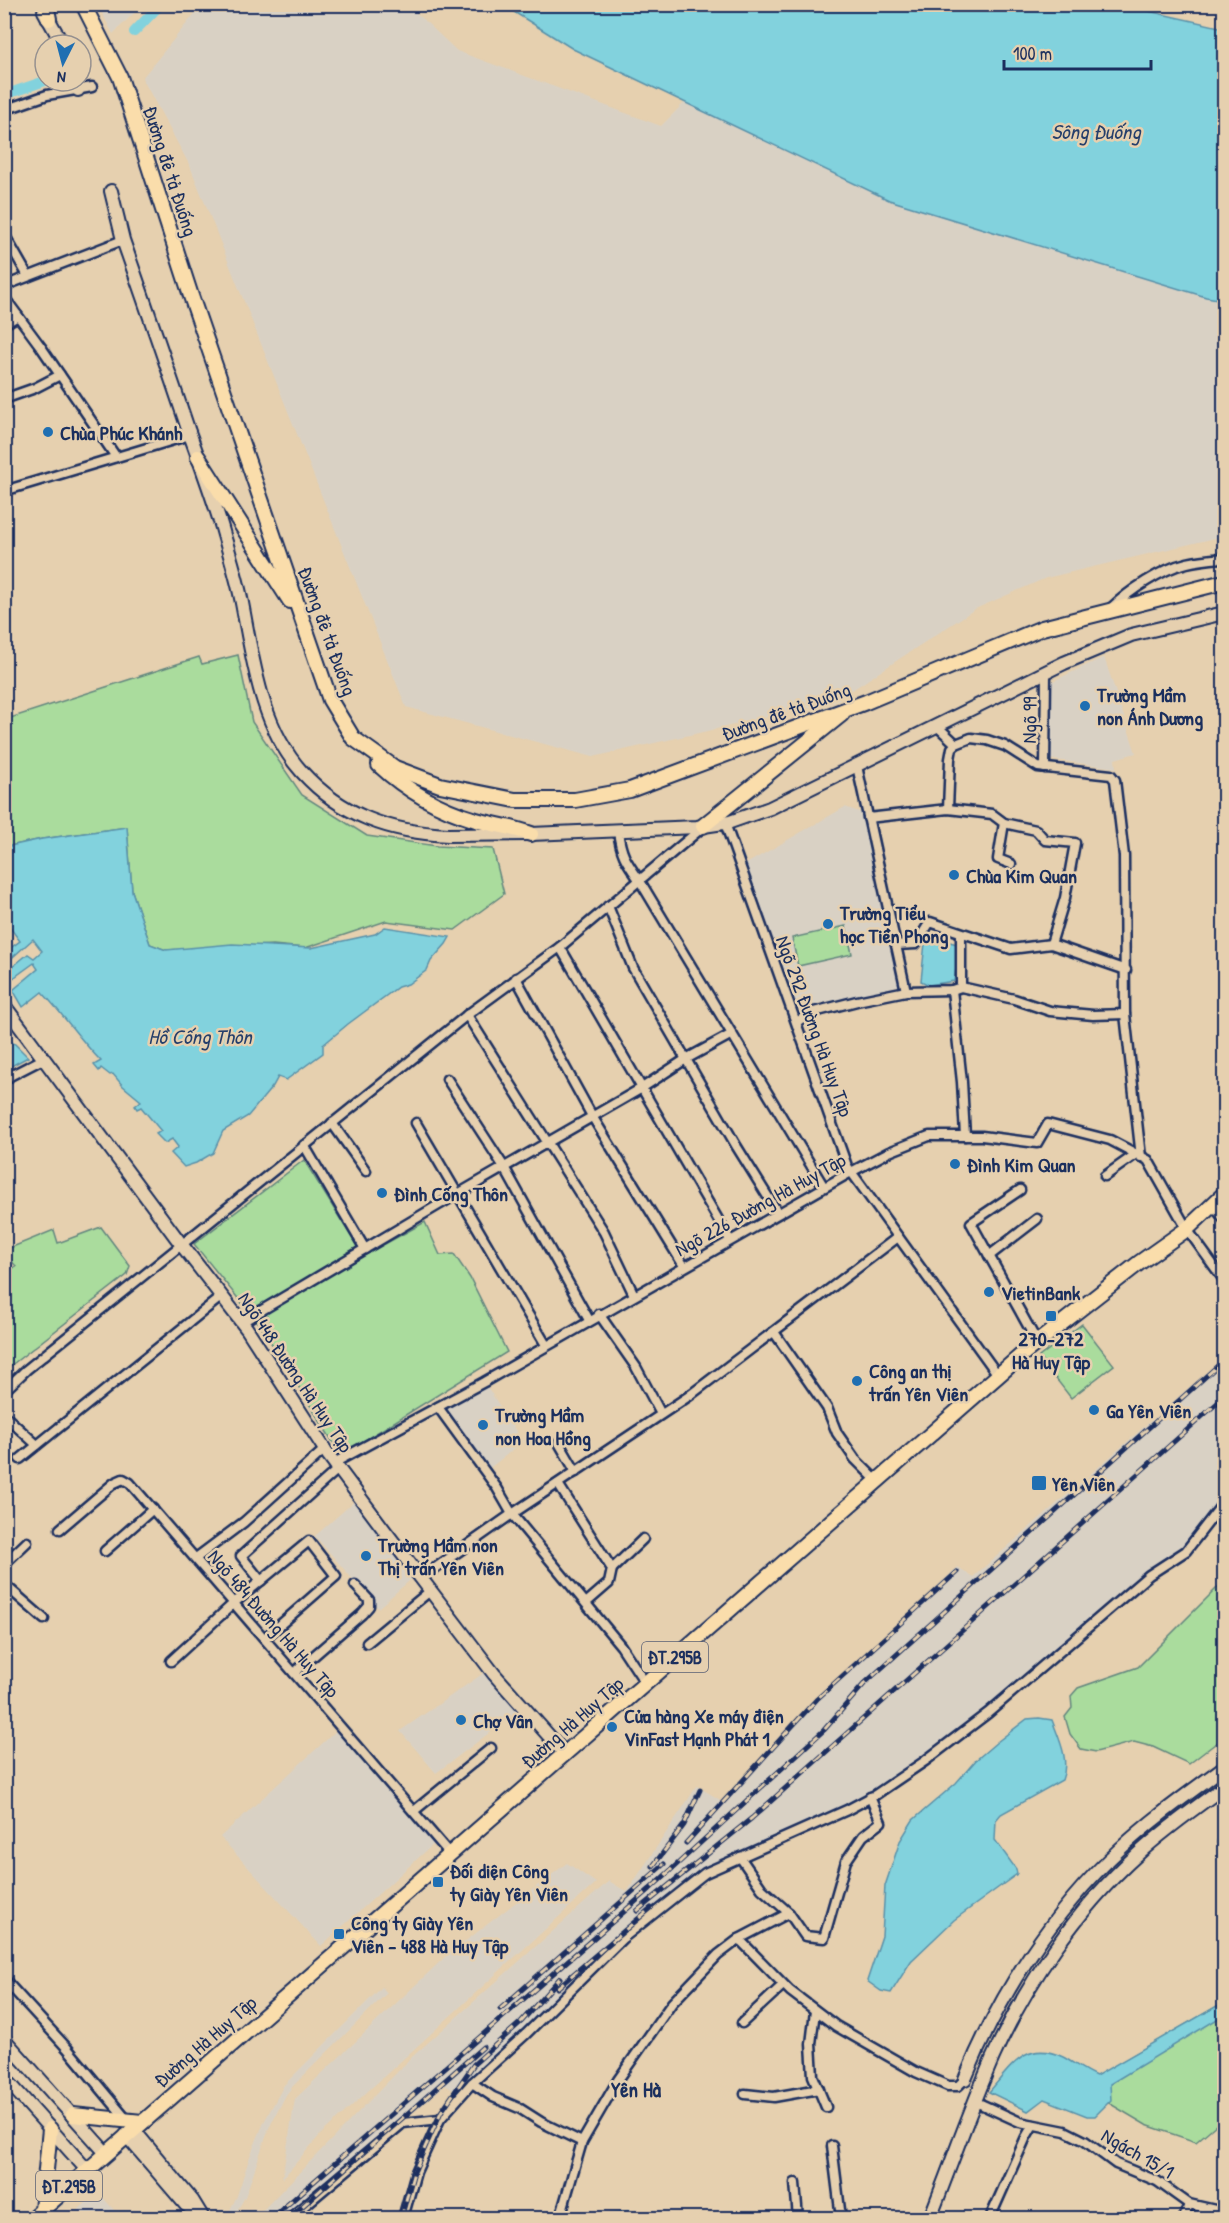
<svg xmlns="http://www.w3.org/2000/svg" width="1229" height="2223" font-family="'Patrick Hand',sans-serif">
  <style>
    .built { fill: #d9d1c4 }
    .green { fill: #aadc9d; stroke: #62867e; stroke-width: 1.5 }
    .water { fill: #82d2dd; stroke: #5991aa; stroke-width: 1.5 }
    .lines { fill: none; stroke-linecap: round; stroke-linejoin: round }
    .canal { stroke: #82d2dd; stroke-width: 10 }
    .street-casing { stroke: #1b2f5e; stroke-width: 13 }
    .secondary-casing { stroke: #1b2f5e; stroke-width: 16 }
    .primary-casing { stroke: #1b2f5e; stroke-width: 18 }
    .street { stroke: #e6d0af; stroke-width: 8 }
    .secondary { stroke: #e6d0af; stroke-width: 12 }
    .primary { stroke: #faddab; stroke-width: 14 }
    .rail-casing { stroke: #1b2f5e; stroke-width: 5 }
    .rail { stroke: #e6d0af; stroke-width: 3; stroke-dasharray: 9; stroke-linecap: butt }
    .poi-dot { fill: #1f6fb2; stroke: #e6d0af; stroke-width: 2 }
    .labels { text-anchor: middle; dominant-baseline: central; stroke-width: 5; stroke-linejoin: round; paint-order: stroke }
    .shield { fill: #e6d0af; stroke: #585f76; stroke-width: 1.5 }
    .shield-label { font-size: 18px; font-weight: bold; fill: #1b2f5e }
    .street-label { font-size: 20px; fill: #1b2f5e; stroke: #e6d0af }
    .poi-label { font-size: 20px; font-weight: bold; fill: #1b2f5e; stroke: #e6d0af; text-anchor: start }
    .water-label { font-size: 21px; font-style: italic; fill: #253f6b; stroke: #e6d0af }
    .neighbourhood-label { font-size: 21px; font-weight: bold; fill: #1b2f5e; stroke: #e6d0af }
  </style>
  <rect width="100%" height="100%" fill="#e6d0af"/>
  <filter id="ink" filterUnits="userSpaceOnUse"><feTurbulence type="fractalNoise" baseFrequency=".0167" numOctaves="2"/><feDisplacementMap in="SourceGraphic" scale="12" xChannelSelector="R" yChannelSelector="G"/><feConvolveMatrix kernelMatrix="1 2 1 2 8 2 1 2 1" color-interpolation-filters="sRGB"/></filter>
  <g filter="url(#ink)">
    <g class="built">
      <path d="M98 5H142L113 34Z"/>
      <path d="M202 5H408L457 51 661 126 685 102 889 200 1206 297 1224 300V536L1046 578 975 609 834 702 593 757 406 707 190 166 142 78Z"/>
      <path d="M1104 657 1136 753 1115 759 1116 768 1048 759 1049 683Z"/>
      <path d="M845 807 862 813 902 985 798 1008 746 864Z"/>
      <path d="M1224 1357V1492L1210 1517 1174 1555 1147 1571 986 1710 916 1764 872 1795 701 1875 631 1927 578 1976 460 2094 445 2085 365 2153 294 2218H255L413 2056 609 1881 627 1892 697 1786 722 1801 808 1708 958 1567 973 1577Z"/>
      <path d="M486 1385 523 1442 487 1470 442 1408Z"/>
      <path d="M357 1499 416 1575 378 1608 315 1536Z"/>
      <path d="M488 1670 521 1709 436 1773 400 1731Z"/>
      <path d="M336 1731 437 1841 321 1946 220 1837Z"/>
      <path d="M567 1863 596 1883 321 2134 282 2179 295 2099 445 1957Z"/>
      <path d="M382 1987 387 1993 292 2087 286 2095 269 2128 245 2197 233 2218H226L237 2196 250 2156 265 2120 284 2085Z"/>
      <path d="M98 2192 121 2218H69Z"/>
    </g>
    <g class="green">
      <path d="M238 655 252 722 302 795 367 836 437 846 493 849 504 894 455 930 386 921 305 948 273 945 166 950 150 944 132 891 127 827 42 839 5 847 4 720 199 657 202 664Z"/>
      <path d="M846 926 852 954 798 966 792 938Z"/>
      <path d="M304 1160 363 1256 425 1222 440 1255 454 1254 470 1278 507 1352 341 1455 262 1328 194 1244Z"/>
      <path d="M101 1227 130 1266 127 1275 5 1370V1273L16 1266 5 1254V1250L54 1230 58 1243Z"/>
      <path d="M1082 1324 1114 1365 1071 1398 1039 1357Z"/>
      <path d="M1224 1581V1737L1189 1764 1153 1747 1134 1742 1096 1752 1081 1749 1070 1734 1065 1717 1072 1708 1071 1696 1078 1688 1138 1667Z"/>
      <path d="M1224 2002V2118L1196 2142 1146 2125 1080 2086Z"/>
    </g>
    <g class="water">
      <path d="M1117 4 1224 28V300L1206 297 889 200 573 49 503 5Z"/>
      <path d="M127 827 132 891 150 944 166 950 232 944 311 948 375 934 385 927 450 937 446 944 431 961 427 970 408 984 398 987 348 1024 323 1045V1053L286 1080 278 1077 273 1086 248 1116 223 1131 213 1153 196 1163 184 1167 171 1153 178 1147 172 1139 165 1143 156 1134 161 1131 141 1107 137 1109 135 1106 141 1101 123 1086 113 1074 110 1075 101 1068 99 1071 94 1065 101 1061C80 1040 63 1014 42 992L23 1007 13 990 38 969 34 963 5 984V973L28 954 34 958 42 951 33 939 5 964V952L20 941 5 921V847L42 839Z"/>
      <path d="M931 937 957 944 959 947 954 981 929 985 921 981 925 943Z"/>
      <path d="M5 1038 15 1044 28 1057 9 1067 5 1071Z"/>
      <path d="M1039 1718 1052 1720C1059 1739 1070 1760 1062 1780L1001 1814 996 1820 995 1840 1016 1869 1017 1874 954 1920 911 1961 891 1993 881 1991 867 1981 882 1936 885 1886 900 1841 913 1820 956 1783 976 1760 997 1742 1027 1719Z"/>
      <path d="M1224 2002V2015L1110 2084 1111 2100 1095 2116H1087L1044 2099 1028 2111 989 2092C1011 2067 1026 2039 1063 2057 1074 2063 1084 2071 1096 2076Z"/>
      <path d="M629 2211 642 2218H609L611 2213Z"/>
    </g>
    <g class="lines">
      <g class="canal">
        <path d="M134 32 161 4"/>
        <path d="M4 95 45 81"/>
      </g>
      <defs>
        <g id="street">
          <path d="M4 110 47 95 92 87"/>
          <path d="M4 234 28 276"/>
          <path d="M4 286 123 240"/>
          <path d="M4 297 41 347 116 457"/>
          <path d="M4 324 18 316"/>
          <path d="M4 399 35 388 60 375"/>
          <path d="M4 491 190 435"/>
          <path d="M1110 609C1129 591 1161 569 1187 563 1199 560 1212 559 1224 558"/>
          <path d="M937 726 956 744"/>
          <path d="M857 766 906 991"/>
          <path d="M1045 768 1046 672"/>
          <path d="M948 809 950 759 952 748 956 744 971 738 987 740 1005 746 1038 767 1111 775 1115 780 1124 856 1125 1014 1141 1157"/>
          <path d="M868 818 948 809 992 814 1004 823 998 859 1011 864"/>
          <path d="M725 823 847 1166 998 1375"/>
          <path d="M1004 823 1036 830 1045 840 1075 843 1065 898 1051 944"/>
          <path d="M618 831C621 855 626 861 640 881L824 1187"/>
          <path d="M608 906 633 968 737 1147 778 1213"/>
          <path d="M896 945 916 944 930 922 1011 949 1051 944 1126 970"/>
          <path d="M560 947 730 1240"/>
          <path d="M516 978 592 1116 684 1266"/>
          <path d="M961 987V933"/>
          <path d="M952 990 962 1082 965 1136"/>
          <path d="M467 1015 604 1232 634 1295"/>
          <path d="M797 1022 810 1013 857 1001 906 991 952 990 961 987 1014 999 1050 1011 1093 1015 1125 1014"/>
          <path d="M447 1079 504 1167 589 1320"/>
          <path d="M4 1082 10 1076 43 1059"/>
          <path d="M332 1123 366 1171"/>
          <path d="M416 1123 546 1345"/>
          <path d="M304 1145 365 1249"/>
          <path d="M1105 1176 1136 1154"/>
          <path d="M1020 1190 971 1223 1037 1342"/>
          <path d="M1213 1205 1224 1219"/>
          <path d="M989 1256 1037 1219"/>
          <path d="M599 1314 636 1367 661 1414"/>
          <path d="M242 1322 437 1206 642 1088 686 1059 732 1034"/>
          <path d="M774 1332 827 1408 837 1433 855 1459 877 1481"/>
          <path d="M4 1391 26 1370 467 1015 560 947 703 827"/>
          <path d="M438 1407 497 1488 512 1514 621 1646 646 1684"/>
          <path d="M4 1415 37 1445"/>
          <path d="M559 1443 576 1472"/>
          <path d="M20 1459 222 1296"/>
          <path d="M334 1463 484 1382 851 1172 889 1152 929 1136H982L1037 1143 1048 1124 1110 1140 1148 1160 1187 1229 1224 1280"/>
          <path d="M558 1484 612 1569 609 1583 586 1603"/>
          <path d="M60 1529 114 1483 123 1479 130 1483 450 1854"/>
          <path d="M105 1551 153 1509"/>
          <path d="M196 1558 244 1522 325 1449"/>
          <path d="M4 1564 27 1542"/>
          <path d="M612 1569 643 1539"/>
          <path d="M421 1578 512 1514 689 1396 898 1237"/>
          <path d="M261 1581 241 1556 338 1469"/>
          <path d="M4 1584 44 1619"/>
          <path d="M367 1643 430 1591"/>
          <path d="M171 1661 234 1603 309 1541 336 1576 265 1638"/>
          <path d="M294 1673 362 1614 369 1606V1600L355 1585"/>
          <path d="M414 1811 491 1748"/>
          <path d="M1223 1842 1224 1844"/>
          <path d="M740 1857 762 1889 789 1913 805 1936 824 1938 846 1861 863 1836 881 1822 870 1797"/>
          <path d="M739 1939 790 1991 836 2026 916 2072 948 2086H958L965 2079"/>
          <path d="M4 1979 67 2048 127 2120"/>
          <path d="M815 2011 811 2044 813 2076 826 2107"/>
          <path d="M742 2023 783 1985"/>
          <path d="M472 2083 493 2097 519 2108 541 2122 582 2142"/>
          <path d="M745 2094 774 2097 819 2089"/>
          <path d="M976 2102 1020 2122 1065 2131 1085 2141 1116 2164 1157 2181 1189 2204 1224 2212"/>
          <path d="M832 2146 841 2218"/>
          <path d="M795 2183 798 2218"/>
          <path d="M290 2218 403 2123 440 2119"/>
          <path d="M403 2218 416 2172 440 2119 472 2083 526 2034 623 1938 705 1873 847 1810 875 1795 925 1761 988 1713 1149 1575 1186 1551 1224 1502"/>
          <path d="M560 2218 582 2142 618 2080 672 2003 718 1955 739 1939 789 1913"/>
          <path d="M990 2218 1026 2137 1033 2125"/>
          <path d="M1184 2218 1189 2204"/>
        </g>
        <g id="secondary">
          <path d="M44 11 63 45"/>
          <path d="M76 81 78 90"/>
          <path d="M111 191 123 240C145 303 167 366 188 429 200 462 212 495 222 528 229 553 237 577 242 603 253 660 261 727 302 772 342 816 390 832 448 835L531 834 697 827 730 822 770 808 1064 663 1131 635 1224 613"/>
          <path d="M4 1005 181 1244 247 1329 329 1456 385 1531 494 1674 565 1754"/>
          <path d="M4 2039 106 2153"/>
          <path d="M4 2077 87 2170"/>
          <path d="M965 2079C1000 1993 1052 1912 1120 1849 1153 1818 1189 1793 1224 1767"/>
          <path d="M133 2129 192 2200 203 2218"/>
          <path d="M126 2135 186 2205 198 2214"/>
          <path d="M930 2218C951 2165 970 2110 993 2057 1027 1982 1077 1909 1138 1854 1165 1829 1195 1808 1224 1787"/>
        </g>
        <g id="primary">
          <path d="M46 4 49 19"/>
          <path d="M83 4 120 77 191 296 330 700 353 738 395 768 440 785 515 800H575L630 790 866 702 1042 628 1224 582"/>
          <path d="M198 457 290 601"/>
          <path d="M379 765C408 792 439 809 476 820 494 825 513 827 531 834"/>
          <path d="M703 826 842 714"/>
          <path d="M73 2115 142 2122"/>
          <path d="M42 2210 50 2129"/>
          <path d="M33 2218 1025 1352 1139 1263 1187 1229 1224 1194"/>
        </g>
      </defs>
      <use href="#street" class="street-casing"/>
      <use href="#secondary" class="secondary-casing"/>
      <use href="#primary" class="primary-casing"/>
      <use href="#street" class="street"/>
      <use href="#secondary" class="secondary"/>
      <use href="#primary" class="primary"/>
      <defs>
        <g id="rail">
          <path d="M686 1843 817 1699 957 1572"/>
          <path d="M653 1866 684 1825 700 1790"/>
          <path d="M637 1911 752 1818 1224 1397"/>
          <path d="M557 1988 651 1908"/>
          <path d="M500 2009 664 1864"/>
          <path d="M272 2218 650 1889 824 1730 865 1683 1224 1360"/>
          <path d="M289 2218 483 2047"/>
          <path d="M401 2218 414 2172 441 2112 474 2064 521 2022 560 1978"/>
        </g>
      </defs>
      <use href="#rail" class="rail-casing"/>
      <use href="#rail" class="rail"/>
    </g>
  </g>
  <g class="poi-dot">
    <circle cx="48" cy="432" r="6"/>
    <circle cx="1085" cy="706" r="6"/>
    <circle cx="954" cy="875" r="6"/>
    <circle cx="828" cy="924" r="6"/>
    <circle cx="955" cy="1164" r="6"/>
    <circle cx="382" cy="1193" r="6"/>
    <circle cx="989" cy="1292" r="6"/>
    <rect x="1045" y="1310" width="12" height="12" rx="3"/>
    <circle cx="857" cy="1381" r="6"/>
    <circle cx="1094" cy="1410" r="6"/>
    <circle cx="483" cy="1425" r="6"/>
    <rect x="1031" y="1475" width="16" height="16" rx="3"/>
    <circle cx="366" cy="1556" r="6"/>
    <circle cx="461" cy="1720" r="6"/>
    <circle cx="612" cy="1727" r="6"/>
    <rect x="432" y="1876" width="12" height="12" rx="3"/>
    <rect x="333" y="1928" width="12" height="12" rx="3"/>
  </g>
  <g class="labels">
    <g class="shield">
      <rect x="642" y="1642" width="66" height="30" rx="4.5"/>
      <rect x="36" y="2171" width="66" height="30" rx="4.5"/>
    </g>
    <g class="shield-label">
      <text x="675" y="1657">ĐT.295B</text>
      <text x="69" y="2186">ĐT.295B</text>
    </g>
    <g class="street-label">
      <text transform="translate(171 171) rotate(72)">Đường đê tả Đuống</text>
      <text transform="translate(328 631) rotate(70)">Đường đê tả Đuống</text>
      <text transform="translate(786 711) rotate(-20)">Đường đê tả Đuống</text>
      <text transform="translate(1029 720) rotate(-89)">Ngõ 99</text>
      <text transform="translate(815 1026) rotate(70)">Ngõ 292 Đường Hà Huy Tập</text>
      <text transform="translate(760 1204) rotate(-29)">Ngõ 226 Đường Hà Huy Tập</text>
      <text transform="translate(296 1372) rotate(56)">Ngõ 448 Đường Hà Huy Tập</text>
      <text transform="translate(274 1623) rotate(49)">Ngõ 484 Đường Hà Huy Tập</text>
      <text transform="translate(572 1722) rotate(-41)">Đường Hà Huy Tập</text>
      <text transform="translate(205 2041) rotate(-41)">Đường Hà Huy Tập</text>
      <text transform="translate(1138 2153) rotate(30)">Ngách 15/1</text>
    </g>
    <g class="poi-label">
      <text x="60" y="432">Chùa Phúc Khánh</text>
      <text x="1097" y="694">Trường Mầm<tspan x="1097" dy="23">non Ánh Dương</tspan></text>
      <text x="966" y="875">Chùa Kim Quan</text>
      <text x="840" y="912">Trường Tiểu<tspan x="840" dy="23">học Tiền Phong</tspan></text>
      <text x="967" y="1164">Đình Kim Quan</text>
      <text x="394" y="1193">Đình Cống Thôn</text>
      <text x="1001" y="1292">VietinBank</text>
      <text x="1051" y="1338" text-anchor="middle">270-272<tspan x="1051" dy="23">Hà Huy Tập</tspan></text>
      <text x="869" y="1370">Công an thị<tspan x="869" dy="23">trấn Yên Viên</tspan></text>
      <text x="1106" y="1410">Ga Yên Viên</text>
      <text x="495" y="1414">Trường Mầm<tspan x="495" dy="23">non Hoa Hồng</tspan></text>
      <text x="1052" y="1483">Yên Viên</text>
      <text x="378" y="1544">Trường Mầm non<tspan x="378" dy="23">Thị trấn Yên Viên</tspan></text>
      <text x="624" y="1715">Cửa hàng Xe máy điện<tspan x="624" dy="23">VinFast Mạnh Phát 1</tspan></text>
      <text x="473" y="1720">Chợ Vân</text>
      <text x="450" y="1870">Đối diện Công<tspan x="450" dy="23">ty Giày Yên Viên</tspan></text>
      <text x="351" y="1922">Công ty Giày Yên<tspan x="351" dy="23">Viên - 488 Hà Huy Tập</tspan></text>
    </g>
    <g class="water-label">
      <text x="1096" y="131">Sông Đuống</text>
      <text x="200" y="1036">Hồ Cống Thôn</text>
    </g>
    <g class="neighbourhood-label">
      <text x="636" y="2089">Yên Hà</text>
    </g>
  </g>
  <rect width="1229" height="2223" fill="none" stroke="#e6d0af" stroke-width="24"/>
  <rect x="12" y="12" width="1205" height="2199" fill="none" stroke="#1b2f5e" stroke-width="2" filter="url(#ink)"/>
  <g transform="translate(63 63) rotate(186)"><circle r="28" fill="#e6d0af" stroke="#95908f" stroke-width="1.5"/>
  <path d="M0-4.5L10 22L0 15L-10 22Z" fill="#1f6fb2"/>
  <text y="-9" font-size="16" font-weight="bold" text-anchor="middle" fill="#1b2f5e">N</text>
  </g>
  <path d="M1004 60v9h147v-9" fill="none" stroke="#1b2f5e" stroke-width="3"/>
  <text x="1013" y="60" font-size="18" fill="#1b2f5e" stroke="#e6d0af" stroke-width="4.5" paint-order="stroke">100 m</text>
</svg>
